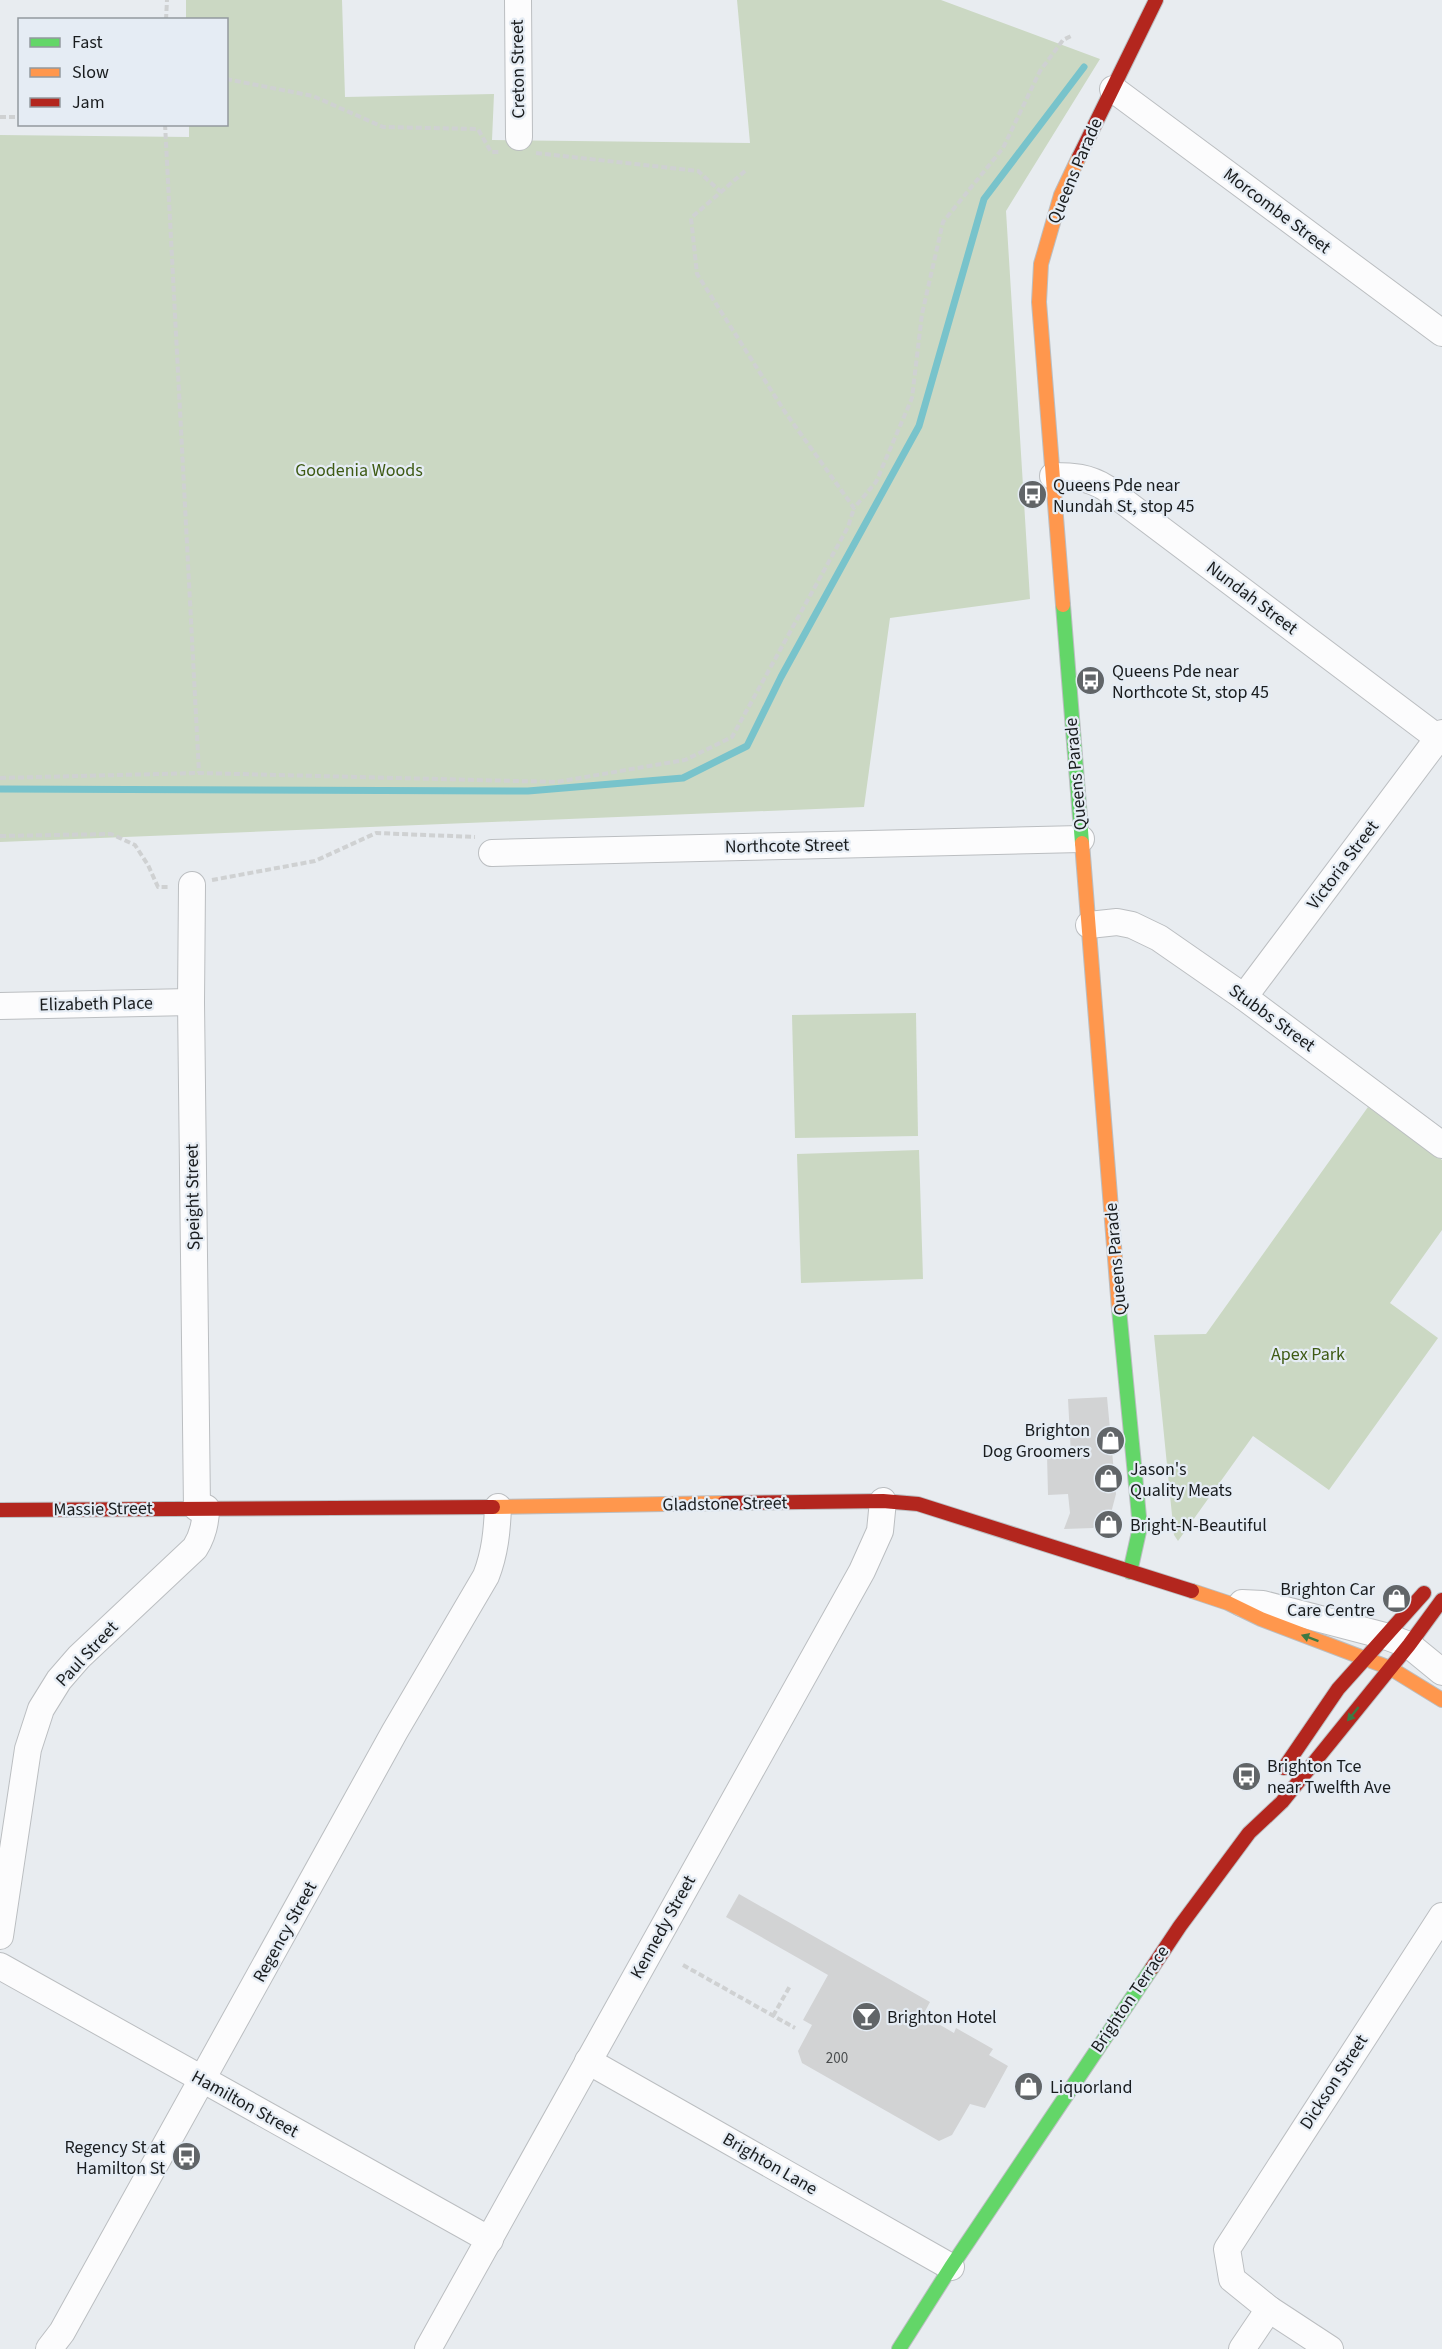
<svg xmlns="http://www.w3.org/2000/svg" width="1442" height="2349" font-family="'Source Sans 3',sans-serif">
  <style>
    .green { fill: #cbd8c3 }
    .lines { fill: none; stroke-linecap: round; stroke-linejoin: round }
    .stream { stroke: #78c3cb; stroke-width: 7 }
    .building { fill: #d2d3d4 }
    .street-casing { stroke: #bbbec1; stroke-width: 28 }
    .fast-casing { stroke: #bbbec1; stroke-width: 16 }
    .slow-casing { stroke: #bbbec1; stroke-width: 16 }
    .jam-casing { stroke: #bbbec1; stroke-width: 16 }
    .path { stroke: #cfd1d2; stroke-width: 4; stroke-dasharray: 6 3; stroke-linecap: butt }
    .street { stroke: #fcfcfd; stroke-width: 26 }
    .fast { stroke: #63d668; stroke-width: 14 }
    .slow { stroke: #ff974d; stroke-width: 14 }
    .jam { stroke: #b3261e; stroke-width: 14 }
    .oneway { fill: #3e7943 }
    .labels { text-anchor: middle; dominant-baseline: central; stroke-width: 4.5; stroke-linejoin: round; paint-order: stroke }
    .number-label { font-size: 15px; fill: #484b4c }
    .street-label { font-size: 18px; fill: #191c1e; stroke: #e5ecf4 }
    .park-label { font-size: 18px; fill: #3e5a14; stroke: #e5ecf4 }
    .poi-label { font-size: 18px; fill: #191c1e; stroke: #e5ecf4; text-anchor: start }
  </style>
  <rect width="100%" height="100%" fill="#e8ecf0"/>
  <g class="green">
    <path d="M186 0H342L345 97 494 94 492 140 750 143 737 0H941L1100 59 1006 211 1030 599 890 618 864 807 0 842V135L189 137V125L226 124V20L186 19Z"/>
    <path d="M916 1013 918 1136 795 1138 792 1015Z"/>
    <path d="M1368 1107 1442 1160V1230L1390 1303 1438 1338 1329 1490 1253 1436 1178 1541 1174 1535 1154 1335 1206 1334Z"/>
    <path d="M919 1150 923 1279 801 1283 797 1154Z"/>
  </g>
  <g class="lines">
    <path class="stream" d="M0 789 528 791 683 778 747 746 781 677 919 426 984 199 1084 67"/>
  </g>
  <g class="building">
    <path d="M1107 1397 1116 1494 1111 1513 1093 1528 1064 1529 1070 1513 1068 1494 1048 1495 1047 1455H1071L1068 1399Z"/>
    <path d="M739 1894 930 2002 923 2015 954 2033 956 2028 993 2049 989 2055 1008 2066 985 2108 970 2104 952 2135 939 2141 802 2063 798 2051 812 2025 803 2020 828 1975 726 1917Z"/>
  </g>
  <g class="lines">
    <defs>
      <g id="street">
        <path d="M518 0 519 137"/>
        <path d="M1113 89 1442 333"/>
        <path d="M1053 476C1073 476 1088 477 1106 488L1442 741"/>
        <path d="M492 853 1081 839"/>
        <path d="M192 885 191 1002 197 1508"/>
        <path d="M1089 925 1117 922 1132 925 1159 938 1244 997 1442 1145"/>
        <path d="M1244 997 1442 733"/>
        <path d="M0 1006 191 1002"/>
        <path d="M1242 1603 1263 1604 1385 1636 1409 1645 1442 1672"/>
        <path d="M0 1936 28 1749 41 1709 59 1680 79 1657 195 1548C203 1535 206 1523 206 1508"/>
        <path d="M0 1966 490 2240"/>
        <path d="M588 2061 951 2267"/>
        <path d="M49 2349 62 2332 395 1731 486 1576C495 1553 497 1531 498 1507"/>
        <path d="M428 2349 862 1571 880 1531 883 1501"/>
        <path d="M1242 2349 1269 2309"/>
        <path d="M1330 2349 1269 2309 1232 2279 1227 2249 1442 1916"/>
      </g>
      <g id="fast">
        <path d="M1063 605 1082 843"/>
        <path d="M1119 1309 1140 1527 1130 1572"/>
        <path d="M899 2349 951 2267 1152 1968"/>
      </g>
      <g id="slow">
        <path d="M1063 605 1039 302 1041 264 1061 195 1079 157"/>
        <path d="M1082 843 1119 1309"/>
        <path d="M493 1507 724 1503"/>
        <path d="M1192 1591 1228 1603 1261 1619 1390 1668 1442 1700"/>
      </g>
      <g id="jam">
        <path d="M1079 157 1156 0"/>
        <path d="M724 1503 883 1501 918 1504 1192 1591"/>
        <path d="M0 1510 493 1507"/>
        <path d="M1284 1768 1338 1689 1424 1593"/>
        <path d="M1152 1968 1180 1926 1249 1833 1282 1802 1409 1645 1442 1600"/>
      </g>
    </defs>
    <use href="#street" class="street-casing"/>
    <use href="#fast" class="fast-casing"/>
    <use href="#slow" class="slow-casing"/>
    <use href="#jam" class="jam-casing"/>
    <g class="path">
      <path d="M166 20 167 0"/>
      <path d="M226 79 313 96 383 127 478 129 491 152H501"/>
      <path d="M0 117H20"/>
      <path d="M165 124 199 773"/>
      <path d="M536 153 698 171 721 192"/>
      <path d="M745 171 691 218 697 274 785 412 854 508 876 482 912 398 922 314 943 222 1003 148 1040 71 1063 40 1073 35"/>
      <path d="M0 778 199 773 556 782 685 760 732 737 848 527 854 508"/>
      <path d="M0 836 111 834 135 845 148 865 158 887H169"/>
      <path d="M212 880 315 861 376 833 475 837"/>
      <path d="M683 1965 795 2028"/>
      <path d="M773 2016 790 1986"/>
    </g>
    <use href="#street" class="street"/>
    <use href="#fast" class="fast"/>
    <use href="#slow" class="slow"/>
    <use href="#jam" class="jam"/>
  </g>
  <defs><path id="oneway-solid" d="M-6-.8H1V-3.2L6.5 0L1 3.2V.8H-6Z" transform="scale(1.5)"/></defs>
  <g class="oneway">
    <use href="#oneway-solid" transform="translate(1310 1638) rotate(-160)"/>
    <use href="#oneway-solid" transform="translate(1353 1714) rotate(129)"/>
  </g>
  <defs>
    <symbol id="bus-disc" viewBox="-11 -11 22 22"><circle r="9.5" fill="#616568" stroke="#e5ecf4"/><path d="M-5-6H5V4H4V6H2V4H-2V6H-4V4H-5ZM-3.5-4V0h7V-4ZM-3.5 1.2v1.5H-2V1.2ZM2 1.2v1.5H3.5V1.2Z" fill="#fff"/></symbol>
    <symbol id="shop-disc" viewBox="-11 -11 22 22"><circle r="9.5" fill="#616568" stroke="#e5ecf4"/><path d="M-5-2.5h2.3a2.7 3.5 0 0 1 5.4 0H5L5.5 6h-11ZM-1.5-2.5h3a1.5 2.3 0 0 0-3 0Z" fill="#fff"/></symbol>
    <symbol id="bar-disc" viewBox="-11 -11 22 22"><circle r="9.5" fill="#616568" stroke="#e5ecf4"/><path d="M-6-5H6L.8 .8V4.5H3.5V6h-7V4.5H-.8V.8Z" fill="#fff"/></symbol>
  </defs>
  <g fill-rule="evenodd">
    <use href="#bus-disc" x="1016" y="478" width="33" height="33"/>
    <use href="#bus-disc" x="1074" y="664" width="33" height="33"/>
    <use href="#shop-disc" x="1094" y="1424" width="33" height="33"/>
    <use href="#shop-disc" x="1092" y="1462" width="33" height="33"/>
    <use href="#shop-disc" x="1092" y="1508" width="33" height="33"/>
    <use href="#shop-disc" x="1380" y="1582" width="33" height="33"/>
    <use href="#bus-disc" x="1230" y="1760" width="33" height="33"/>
    <use href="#bar-disc" x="850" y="2000" width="33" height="33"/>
    <use href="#shop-disc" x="1012" y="2070" width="33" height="33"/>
    <use href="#bus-disc" x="170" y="2140" width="33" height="33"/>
  </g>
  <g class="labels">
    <g class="number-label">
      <text x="837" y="2058">200</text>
    </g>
    <g class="street-label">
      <text transform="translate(518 69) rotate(-91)">Creton Street</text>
      <text transform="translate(1075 171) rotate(-67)">Queens Parade</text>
      <text transform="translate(1277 211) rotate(37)">Morcombe Street</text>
      <text transform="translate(1252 598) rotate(37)">Nundah Street</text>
      <text transform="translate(1076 774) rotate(-95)">Queens Parade</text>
      <text transform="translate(787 846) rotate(-1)">Northcote Street</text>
      <text transform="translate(1343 865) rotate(-53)">Victoria Street</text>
      <text transform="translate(96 1004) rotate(-1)">Elizabeth Place</text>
      <text transform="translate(1272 1018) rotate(36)">Stubbs Street</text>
      <text transform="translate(193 1197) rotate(-91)">Speight Street</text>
      <text transform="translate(1116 1259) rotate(-95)">Queens Parade</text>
      <text transform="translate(725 1504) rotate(-1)">Gladstone Street</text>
      <text transform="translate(103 1509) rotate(-1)">Massie Street</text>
      <text transform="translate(87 1654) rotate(-47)">Paul Street</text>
      <text transform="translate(663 1927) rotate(-61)">Kennedy Street</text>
      <text transform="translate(285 1932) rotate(-61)">Regency Street</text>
      <text transform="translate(1130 1999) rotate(-56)">Brighton Terrace</text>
      <text transform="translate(1334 2082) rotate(-57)">Dickson Street</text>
      <text transform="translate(245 2104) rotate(29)">Hamilton Street</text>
      <text transform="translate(770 2164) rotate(30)">Brighton Lane</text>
    </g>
    <g class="park-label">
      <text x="359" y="470">Goodenia Woods</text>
      <text x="1308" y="1354">Apex Park</text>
    </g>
    <g class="poi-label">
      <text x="1053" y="485">Queens Pde near<tspan x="1053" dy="21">Nundah St, stop 45</tspan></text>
      <text x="1112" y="671">Queens Pde near<tspan x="1112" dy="21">Northcote St, stop 45</tspan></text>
      <text x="1090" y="1430" text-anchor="end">Brighton<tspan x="1090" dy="21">Dog Groomers</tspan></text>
      <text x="1130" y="1469">Jason's<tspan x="1130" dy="21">Quality Meats</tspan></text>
      <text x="1130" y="1525">Bright-N-Beautiful</text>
      <text x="1375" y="1589" text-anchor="end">Brighton Car<tspan x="1375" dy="21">Care Centre</tspan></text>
      <text x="1267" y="1766">Brighton Tce<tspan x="1267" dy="21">near Twelfth Ave</tspan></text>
      <text x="887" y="2017">Brighton Hotel</text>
      <text x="1050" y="2087">Liquorland</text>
      <text x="165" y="2147" text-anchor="end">Regency St at<tspan x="165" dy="21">Hamilton St</tspan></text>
    </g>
  </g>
  <rect x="18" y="18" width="210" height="108" fill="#e5ecf4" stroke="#93999e" stroke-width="1.5"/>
  <rect x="30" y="38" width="30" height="9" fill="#63d668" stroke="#93999e" stroke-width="1.5"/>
  <text x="72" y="48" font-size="18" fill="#191c1e">Fast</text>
  <rect x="30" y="68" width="30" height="9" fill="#ff974d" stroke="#93999e" stroke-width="1.5"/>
  <text x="72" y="78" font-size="18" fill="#191c1e">Slow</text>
  <rect x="30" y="98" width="30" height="9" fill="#b3261e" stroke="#93999e" stroke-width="1.5"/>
  <text x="72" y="108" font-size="18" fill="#191c1e">Jam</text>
</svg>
